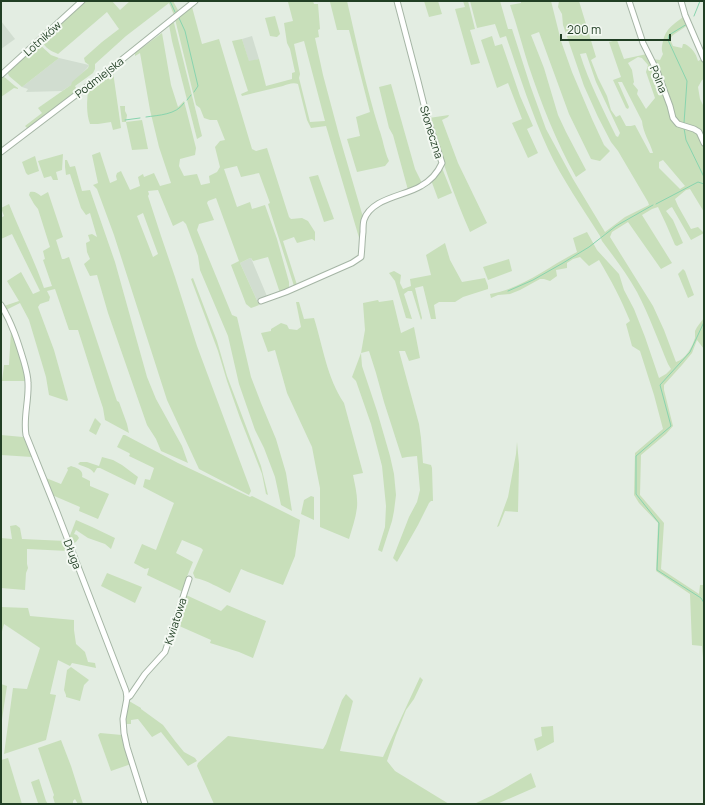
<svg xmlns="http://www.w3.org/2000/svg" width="705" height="805" font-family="Manrope,sans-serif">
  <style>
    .built { fill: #d1ddd0 }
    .green { fill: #c8dfba; fill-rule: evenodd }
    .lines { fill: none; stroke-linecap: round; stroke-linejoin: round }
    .stream { stroke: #88d4ae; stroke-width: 1 }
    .minor-casing { stroke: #a5b5a5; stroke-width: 7 }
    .minor { stroke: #fff; stroke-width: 5 }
    .labels { text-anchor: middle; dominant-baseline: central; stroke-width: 4; stroke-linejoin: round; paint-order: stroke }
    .street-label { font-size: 11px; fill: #213f24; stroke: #f4f9f3 }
  </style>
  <rect width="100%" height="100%" fill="#e3ede2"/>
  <g class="built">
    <path d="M1 21 15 39 1 49Z"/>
    <path d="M252 36 259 59 249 62 242 39Z"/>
    <path d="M59 58 89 65 88 67 71 85 62 91 26 92 28 89 22 87Z"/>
    <path d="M250 258H251L269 301 259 305 240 263Z"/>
  </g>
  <g class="green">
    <path d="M85 1H112L120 10 130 1H173L179 12 174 15 169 3 126 36 95 64V69L93 73 75 86 78 92 29 130 25 126 42 113 38 108 71 85 72 82 88 68 89 65 85 62 84 58 102 42 119 29 107 12 58 54C51 51 45 48 42 41Z"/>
    <path d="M296 1H313L314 4H318L320 29 318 30 319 37 315 38 323 75 339 135 363 217 360 241 326 126 311 128 307 120 298 84C294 82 287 84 283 86L242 96 241 94 248 91 232 41 242 39 249 61 259 59 266 86 292 79V73L295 72 290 49 287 43 284 23 293 21 288 2ZM304 41 325 121 310 122 299 78 300 74 294 44Z"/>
    <path d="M328 1H347C357 44 366 87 379 129 383 139 384 150 389 161L385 166 357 172 347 139 360 136 356 117 370 112 349 30H337L330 2H329Z"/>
    <path d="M424 1H438L442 14 429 17Z"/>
    <path d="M463 1H468L475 29 470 30 480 63 471 65 455 9 465 7Z"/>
    <path d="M470 1H500L508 29H512L530 85 546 129 573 179 605 232 625 217 649 205 648 202 618 151 611 142 598 117 584 86 563 25 562 14 558 7 559 1H579L596 57 591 60 598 78 607 96 611 110 616 117 620 115 626 126H631L635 125 650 153H653C650 142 643 133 642 121L622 82H618L629 107 628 109 626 108 613 80 621 77 609 42 617 40 624 59 647 54 655 69 673 123 697 132 701 138 704 147V212L690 189 686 190 675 199 678 206 691 229 698 227 704 233 691 240 672 207 670 208 666 211 673 220 683 243 677 246 675 245 666 224 658 207 652 209 642 215 672 263 661 269 628 222 612 232 610 237 653 306 664 330 676 362C686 359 692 347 695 338 695 336 695 333 695 331 697 326 701 322 704 318V349L697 340 692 353 682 365 664 385V390L673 426 666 434 641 455 640 495 664 523 661 569 699 594 700 585H704V669L702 646 692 645 690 594 656 571 658 523 639 503 634 495 635 453 663 429 654 395 640 351 632 346 626 324 630 321C621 299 611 280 599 260L589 266 580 257 573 259 567 263V268L556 270 557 276 550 281 544 279H540L520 290 510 294 498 295 491 298 490 294C522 289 549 266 577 252L573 238 587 232 597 250 619 274 624 290 634 309 645 337 659 378 666 374 671 369 668 364C658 340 649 315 637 292 627 274 614 257 602 241L600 236C582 207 562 179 548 149 531 112 519 74 506 36L500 38 495 24 477 28ZM586 53 596 82 620 133 618 137 616 136C603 109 589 83 580 54ZM638 57 642 58 648 65 646 72 655 98 646 109 637 94 638 90 633 84 634 82 632 70 628 63ZM663 160 685 186 680 189 659 168V162Z"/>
    <path d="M521 1H551L561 41 572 72 592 119 604 145 610 151 600 161 591 159 569 114 539 32 531 35 544 68 558 115 566 132 586 170 576 177C556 141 541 103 528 64 522 45 517 25 510 5L521 3Z"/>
    <path d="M192 7 202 44 219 39 252 149 256 151 267 148 289 217 291 219 302 218 308 221 315 232V241L312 239 297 243 294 237 283 241 297 285 294 286 268 204 270 203 259 173 241 177 237 166 224 169 237 207 250 202 252 209 265 205 277 239 289 282V287L280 293 268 257 253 261 251 258H250L240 263 259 305 251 308 246 304 231 265 239 261 216 198 208 201 207 203 214 220 199 224 197 230 232 315 237 317 251 377 261 403 276 439 286 473 292 511 281 505 275 477 264 448 255 430 239 384 228 336 200 270 198 256 186 224 183 221 173 226 158 190 148 191 149 194 148 196 161 236 175 277 197 346 251 491 249 495 199 469 167 400 114 235 97 189 93 185 98 183 92 155 100 152 110 183 117 180 116 176 117 173 121 171 130 190 140 186 138 177 143 174 144 177 154 173 160 186 171 183 159 147 150 110 140 53 135 56V53L162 33 171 85 178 107 184 101 196 148 195 155 180 159 179 166 184 176 197 174 201 185 210 183 209 176 217 172 220 167 215 147 220 141 225 140 217 120H210L204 118 200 108 196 105 175 19ZM143 213 158 254 153 257 137 216Z"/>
    <path d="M275 16 280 34 277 37 270 36 265 18Z"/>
    <path d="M683 17 688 25 673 35 670 39 673 46 682 48 683 44H685C692 48 696 53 698 61L702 59 704 63V79L702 80 698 87 700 99 704 107V139L702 134 679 123 675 119 652 59 660 60 663 54C661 49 662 46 663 41 666 28 673 25 683 17Z"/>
    <path d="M172 22 174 23 202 136 197 139 172 41 169 25Z"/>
    <path d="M492 36 495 46 502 44 520 96 533 126 527 129 538 153 528 158 512 123 522 119 508 83 497 88 481 40Z"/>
    <path d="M37 45H40L51 55 59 58 22 87 9 76 7 72Z"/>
    <path d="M113 72 121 128 113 130 111 122 98 124H90C86 113 87 101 88 90Z"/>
    <path d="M2 76C7 78 13 85 18 88V89L14 88 1 97V78Z"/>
    <path d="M391 84 415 169 422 183 408 190 393 135 389 128 379 87Z"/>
    <path d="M120 106H125V111L127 115 126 122 142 120 148 149 132 150 126 122H122Z"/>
    <path d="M449 115 448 117 442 120 458 163 487 223 470 232C454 196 441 157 429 118Z"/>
    <path d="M63 154 62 170 56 172 58 180H53L51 176 44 178 38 161Z"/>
    <path d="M35 156 39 171 28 175 26 173 22 162Z"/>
    <path d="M65 160H67L70 167 75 166 82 191 90 190 115 262 147 377 156 399 182 446 188 463 161 451 156 439 147 425 108 313 97 275 90 276 84 264 90 259 87 252 86 243 90 241 88 235 92 234 97 237 90 213 86 215 81 208 70 174 66 175 65 167Z"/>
    <path d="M442 168 452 193 438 199 431 180 440 172Z"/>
    <path d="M318 175 334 219 324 222 309 177Z"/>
    <path d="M30 192C35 191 37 193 41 196L48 192 63 237 56 240 62 259H64L69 257 117 401 119 402 127 424 129 433 105 420 103 408 97 390 78 330H69L55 289 47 291 50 297 49 301 40 304 38 307 54 350 68 400 67 401 49 395 46 377 29 320 20 303 6 310 4 306 19 301 7 281 21 272 33 294 40 291 12 234 1 239V218L4 216 1 208 9 204C20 232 34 259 44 288L52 286 43 260 45 259 43 251 50 247 38 209 34 204 29 195Z"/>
    <path d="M445 243 450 260 462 282 485 278 488 286V289L463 297 455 302H439L434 305 436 319H431L423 286 415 288 422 318 421 320 412 291H408L404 294 412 319 406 318 395 281 389 273 394 271 401 275 400 283 403 289 411 286 410 279 431 275 426 255Z"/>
    <path d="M509 259 512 271 488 280 483 267Z"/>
    <path d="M683 269 685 271 694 295 688 298 678 274Z"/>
    <path d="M193 278 217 341 227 376 261 466 268 495 266 494 262 474 240 418 227 381 218 351 191 279Z"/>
    <path d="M378 300 379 302 393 300 401 333 414 327 420 358 409 361 405 351H399L419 424 421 438 423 463 431 465 432 468 433 501H431L429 503 418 525 397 562 393 558 409 517 417 502 420 490 417 456 407 457 402 458 384 402 376 373 369 351 361 353 362 366 377 411 390 456 394 474 396 495 394 511 392 521 382 552 378 550 385 527 386 506 382 466 371 424 356 381 352 377 361 353 365 330 363 303Z"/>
    <path d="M296 302H299L304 319 314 318C323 347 327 378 344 403L363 473 353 475C355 485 358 497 357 507 356 518 352 528 349 539L320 527V488L316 468 312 447 287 393 275 350 268 352 261 333 271 331V329L281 323 287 325 289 329 297 330 301 327Z"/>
    <path d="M11 330C17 347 23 363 25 381H2L4 365H9Z"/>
    <path d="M95 418 101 424 96 435 89 431Z"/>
    <path d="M1 435 23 437 26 439 34 456 32 457 1 455Z"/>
    <path d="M123 435H125L178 463 250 497 252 496 300 520 295 556 283 585 248 572 241 569 230 593C219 588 207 580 195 578L193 573 203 550 201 548 182 540 176 553 193 562 186 579 183 592 147 575 149 568 145 569 134 563 142 544 156 550 174 503 143 487 145 479 150 480 154 468 129 456 130 454 129 453 117 447Z"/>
    <path d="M517 442 519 464 518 512 505 511 499 526 497 527 508 497 516 454Z"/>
    <path d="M102 457 113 460 122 465 138 477 135 485 100 468H97L94 473C89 466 85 468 78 464L80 462H87L99 466Z"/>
    <path d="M71 466C77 468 84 470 82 477L90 481V486L109 494 98 519 79 511 80 507 52 495 46 478 61 484 68 470 67 468Z"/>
    <path d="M311 496 314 497V520L301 514 304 500Z"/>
    <path d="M76 520 92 527 115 538 111 549 105 544 88 538 76 530 74 534 77 535 79 538 76 542 72 544 69 538Z"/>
    <path d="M16 525 20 528 22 539 66 541 70 550 68 551 27 549V564L28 568 26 573 25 590 1 588V538L12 539 10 526Z"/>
    <path d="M107 573 142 587 135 603 101 586Z"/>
    <path d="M186 595 221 611 227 605 266 621 253 658 239 652 210 643 211 640 177 625Z"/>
    <path d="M1 607 28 608 30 616 74 620V630L76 644 85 652 88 662 95 663 96 668 72 663 70 666 58 660 50 694 56 695 46 740 4 754 13 688 27 689 40 648 4 624 1 635Z"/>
    <path d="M71 667 89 680 84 685 80 701 66 697V695L64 690 67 670Z"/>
    <path d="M420 677 423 680 414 699 406 710 396 735 387 761 395 771 449 804H214L197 766 198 763 228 736 323 749 326 744 342 700 346 694 353 701 340 751 383 757Z"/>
    <path d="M1 684 7 686 1 726Z"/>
    <path d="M128 701H129L141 708V709L163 725 175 741 184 752 195 758 197 761 188 766 161 732 152 737 138 719 131 720V724H125Z"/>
    <path d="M553 726 554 742 537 751 534 739 542 736 541 727Z"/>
    <path d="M100 733 122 735 131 764 111 771 98 735Z"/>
    <path d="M61 740 71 766 83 804H78L75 799 73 801V804H55L53 797 54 795 38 748Z"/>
    <path d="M8 758 22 804H1V760Z"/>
    <path d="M531 773 536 787 497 804H474L493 795Z"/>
    <path d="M39 779 46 801 48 804H39L38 803 31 782Z"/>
  </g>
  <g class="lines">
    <g class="stream">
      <path d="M170 1 175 12"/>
      <path d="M694 16 700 1"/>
      <path d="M179 18 185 31 198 86 194 92"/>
      <path d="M187 100 191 95"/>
      <path d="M146 117C159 115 176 115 184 103"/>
      <path d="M125 120 140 118"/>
      <path d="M684 123 687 81 668 40 669 35 687 24"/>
      <path d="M684 128 686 140 704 177"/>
      <path d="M656 204 698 182 704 184"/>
      <path d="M508 291 533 280 563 263 589 247 616 226 653 205"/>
      <path d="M704 322 690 352 660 385 671 426 636 456V494L659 523 657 570 701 598 704 603"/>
    </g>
    <defs>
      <g id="minor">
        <path d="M629 1 643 43 657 71 670 106 673 118 678 124 694 129 699 132 704 143"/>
        <path d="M681 1 685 15 704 59"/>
        <path d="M1 75 82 1"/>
        <path d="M1 152 114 66 195 1"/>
        <path d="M261 301 286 292 352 263 361 257C362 249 362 240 363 232 363 228 363 223 364 220 371 198 405 196 421 186 430 181 438 172 442 163L427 117 418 81 397 1"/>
        <path d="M1 305C12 323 18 342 24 362 26 369 28 376 28 383 29 401 23 418 26 435L57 512 126 691 127 698 123 719 124 733 127 747 145 804"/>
        <path d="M127 698 130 696 145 674 165 652 189 579"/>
      </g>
    </defs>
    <use href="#minor" class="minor-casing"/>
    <use href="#minor" class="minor"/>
  </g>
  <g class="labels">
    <g class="street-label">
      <text transform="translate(42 38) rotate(-42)">Lotników</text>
      <text transform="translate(99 77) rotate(-38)">Podmiejska</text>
      <text transform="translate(659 79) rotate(68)">Polna</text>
      <text transform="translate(432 132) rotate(73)">Słoneczna</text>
      <text transform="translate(73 554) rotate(69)">Długa</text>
      <text transform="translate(175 621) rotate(-72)">Kwiatowa</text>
    </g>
  </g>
  <rect width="705" height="805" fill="none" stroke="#213f24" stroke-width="4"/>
  <path d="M561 34v6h109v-6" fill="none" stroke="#213f24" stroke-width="2"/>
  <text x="567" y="34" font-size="12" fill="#213f24" stroke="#f4f9f3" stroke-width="3" paint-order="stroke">200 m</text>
</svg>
